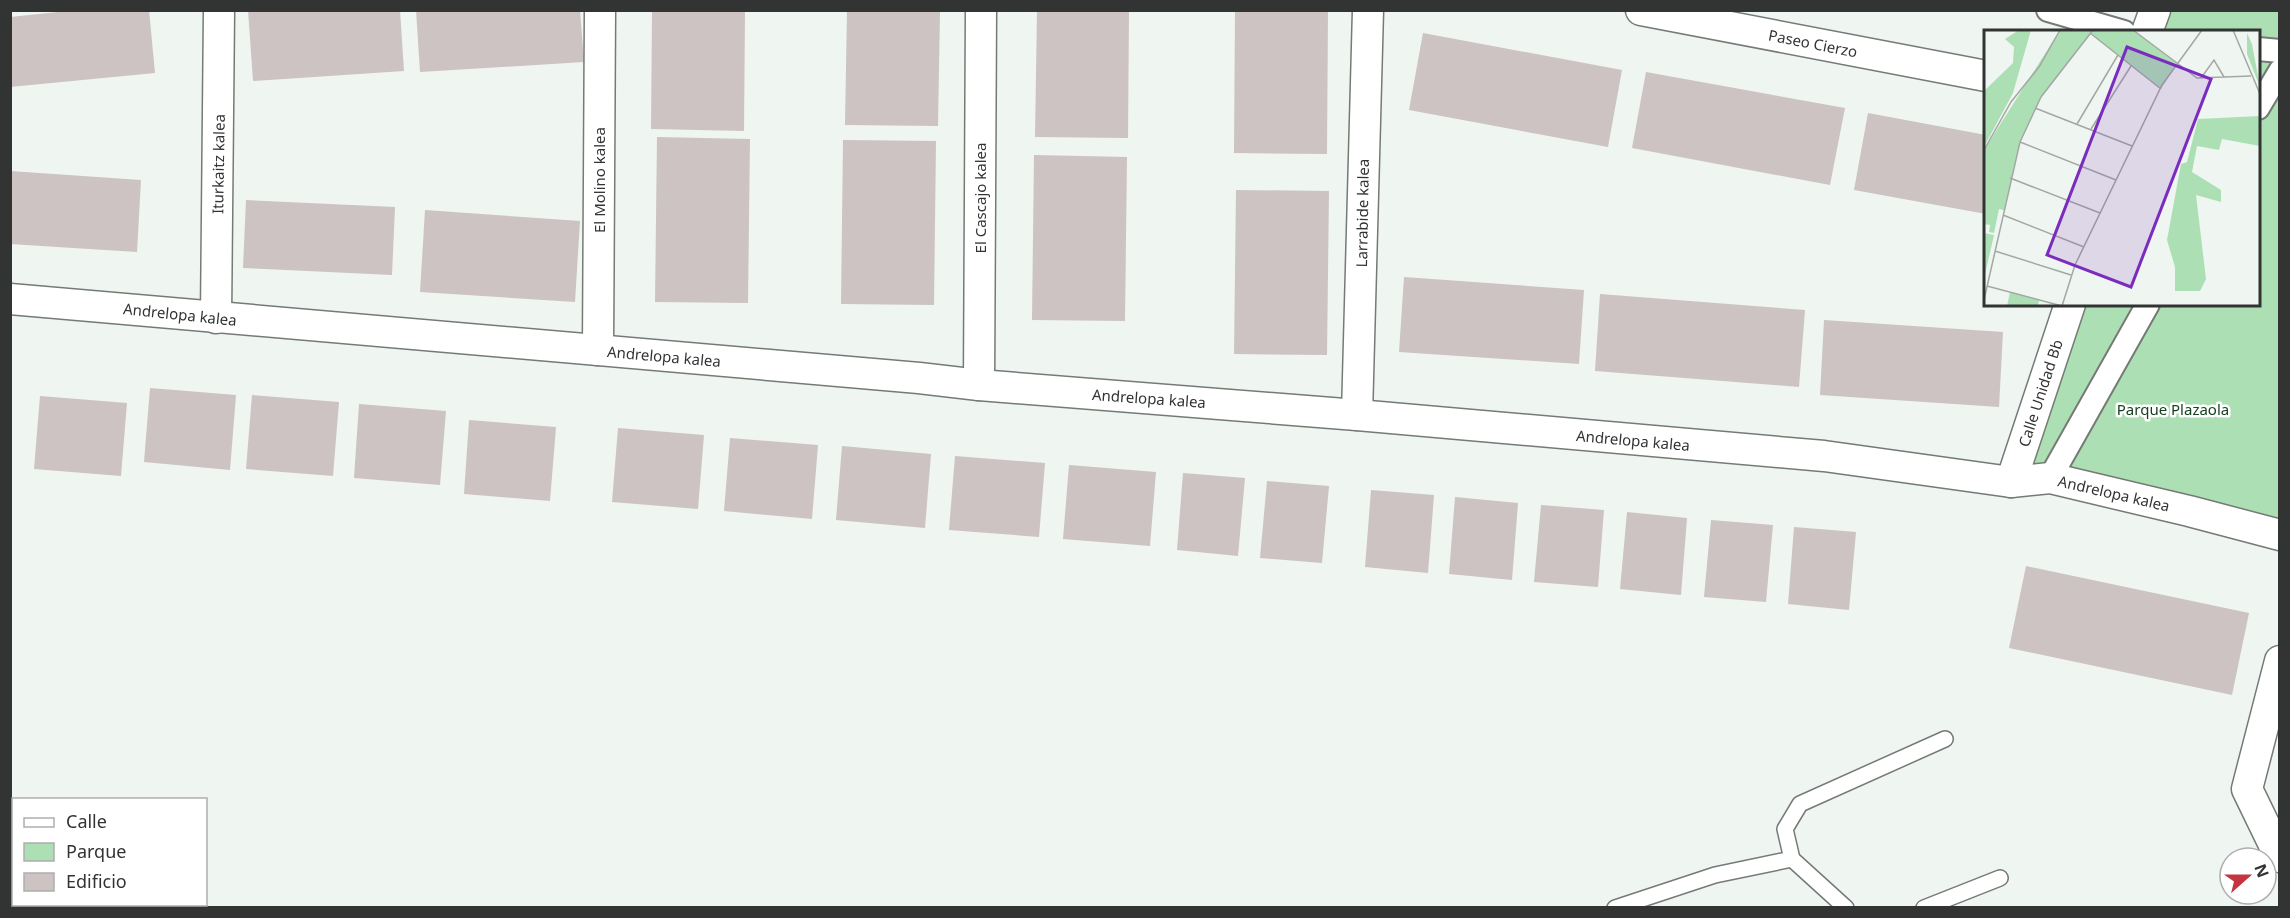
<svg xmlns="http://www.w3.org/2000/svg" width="2290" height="918" font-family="'Noto Sans',sans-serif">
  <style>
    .green { fill: #ace0b4 }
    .building { fill: #ccc3c2 }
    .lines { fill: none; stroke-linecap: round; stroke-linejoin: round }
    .service-casing { stroke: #757a75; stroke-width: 18 }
    .pedestrian-casing { stroke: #757a75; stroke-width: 26 }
    .minor-casing { stroke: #757a75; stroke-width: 33 }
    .service { stroke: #fff; stroke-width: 15 }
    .pedestrian { stroke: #fff; stroke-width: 22 }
    .minor { stroke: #fff; stroke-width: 30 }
    .labels { text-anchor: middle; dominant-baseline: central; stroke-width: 5; stroke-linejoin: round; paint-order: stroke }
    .street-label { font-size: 15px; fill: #313432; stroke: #fff }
    .park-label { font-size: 15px; fill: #174221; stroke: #fff }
    .inset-road { fill: none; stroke: #a3a8a4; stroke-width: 1.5 }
    .view { fill: #7b2cbf; fill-opacity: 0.15; stroke: #7b2cbf; stroke-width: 3 }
    .inset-edge { fill: none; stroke: #313432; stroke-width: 3 }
  </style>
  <rect width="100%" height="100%" fill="#eff5f0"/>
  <path class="green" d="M2151 11H2279V537L2011 482 2058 305 2258 304V32L2142 31Z"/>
  <g class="building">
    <path d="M77 10H149L155 73 10 87V17Z"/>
    <path d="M248 10H400L404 71 253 81Z"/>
    <path d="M416 10H580L584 62 420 72Z"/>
    <path d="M652 10H745L744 131 651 129Z"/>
    <path d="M847 10H940L938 126 845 125Z"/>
    <path d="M1037 10H1129L1128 138 1035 137Z"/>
    <path d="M1235 10H1328L1327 154 1234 153Z"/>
    <path d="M1423 33 1622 70 1608 147 1409 110Z"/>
    <path d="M1646 72 1845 108 1830 185 1632 148Z"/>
    <path d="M1868 113 1986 135V214L1854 190Z"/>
    <path d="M657 137 750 139 748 303 655 302Z"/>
    <path d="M843 140 936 141 934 305 841 304Z"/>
    <path d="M1034 155 1127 157 1125 321 1032 320Z"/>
    <path d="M10 171 141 180 137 252 10 244Z"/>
    <path d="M1236 190 1329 191 1327 355 1234 354Z"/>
    <path d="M246 200 395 207 392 275 243 268Z"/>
    <path d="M425 210 580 221 575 302 420 292Z"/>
    <path d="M1404 277 1584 290 1579 364 1399 352Z"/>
    <path d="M1600 294 1805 310 1799 387 1595 371Z"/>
    <path d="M1824 320 2003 332 1999 407 1820 395Z"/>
    <path d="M150 388 236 395 230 470 144 462Z"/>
    <path d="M252 395 339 402 333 476 246 469Z"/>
    <path d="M40 396 127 403 121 476 34 469Z"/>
    <path d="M359 404 446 411 440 485 354 478Z"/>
    <path d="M469 420 556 427 550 501 464 494Z"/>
    <path d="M618 428 704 435 698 509 612 502Z"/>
    <path d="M730 438 818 445 812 519 724 511Z"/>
    <path d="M842 446 931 454 925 528 836 520Z"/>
    <path d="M955 456 1045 463 1039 537 949 530Z"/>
    <path d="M1069 465 1156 472 1150 546 1063 539Z"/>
    <path d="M1183 473 1245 478 1238 556 1177 550Z"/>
    <path d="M1267 481 1329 486 1322 563 1260 558Z"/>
    <path d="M1371 490 1434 495 1428 573 1365 567Z"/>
    <path d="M1455 497 1518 503 1512 580 1449 574Z"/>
    <path d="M1541 505 1604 510 1598 587 1534 582Z"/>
    <path d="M1627 512 1687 518 1681 595 1620 589Z"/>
    <path d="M1711 520 1773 525 1766 602 1704 597Z"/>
    <path d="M1794 527 1856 532 1849 610 1788 604Z"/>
    <path d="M2026 566 2249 613 2232 695 2009 648Z"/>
  </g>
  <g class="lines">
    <defs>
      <g id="service">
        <path d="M1615 908 1715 875 1792 859"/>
        <path d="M1846 908 1792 859 1785 829 1800 804 1945 739"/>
        <path d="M1924 908 2000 878"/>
      </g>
      <g id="pedestrian">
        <path d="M2048 10 2124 32"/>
        <path d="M2258 49 2280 51"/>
        <path d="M2258 108 2280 71"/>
        <path d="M2050 478 2148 304"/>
      </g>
      <g id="minor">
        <path d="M1641 10 1986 76"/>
        <path d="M2147 32 2155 10"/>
        <path d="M10 299 919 378 979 385 1357 415 1824 456 2011 482 2050 478 2189 511 2280 535"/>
        <path d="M216 318 219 10"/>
        <path d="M598 350 600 10"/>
        <path d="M979 385 981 10"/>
        <path d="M1357 415 1368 10"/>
        <path d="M2011 482 2070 304"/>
        <path d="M2280 661 2247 789 2280 857"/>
      </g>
    </defs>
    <use href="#service" class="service-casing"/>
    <use href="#pedestrian" class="pedestrian-casing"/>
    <use href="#minor" class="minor-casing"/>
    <use href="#service" class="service"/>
    <use href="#pedestrian" class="pedestrian"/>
    <use href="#minor" class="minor"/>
  </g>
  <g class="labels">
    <g class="street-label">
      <text transform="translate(1813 43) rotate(11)">Paseo Cierzo</text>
      <text transform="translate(218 164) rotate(-89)">Iturkaitz kalea</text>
      <text transform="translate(599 180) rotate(-90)">El Molino kalea</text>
      <text transform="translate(980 198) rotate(-90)">El Cascajo kalea</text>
      <text transform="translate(1362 213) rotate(-89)">Larrabide kalea</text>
      <text transform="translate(180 314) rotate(6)">Andrelopa kalea</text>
      <text transform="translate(664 356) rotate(5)">Andrelopa kalea</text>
      <text transform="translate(2040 393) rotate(-72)">Calle Unidad Bb</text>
      <text transform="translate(1149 398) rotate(4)">Andrelopa kalea</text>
      <text transform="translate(1633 440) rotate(5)">Andrelopa kalea</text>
      <text transform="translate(2114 493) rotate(13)">Andrelopa kalea</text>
    </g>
    <g class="park-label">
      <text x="2173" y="409">Parque Plazaola</text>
    </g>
  </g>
  <g transform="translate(1984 30)">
    <rect width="276" height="276" fill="#eff5f0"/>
    <path d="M35 0H47L29 63 0 117V61L29 33 30 17 21 9ZM76 0H149L193 34 177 59 107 4 57 67 36 112 20 180 15 179 10 203 5 202 6 195 0 194V120ZM263 3 268 14 276 57 263 24ZM276 86V116L238 109 235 120 213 116 208 142 237 160V172L212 165 222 249 216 261H191V237L183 210 197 134 203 132 214 89ZM0 203 10 205 0 249ZM26 262 55 270 54 276H23Z" fill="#ace0b4"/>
    <path class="inset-road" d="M149 0 213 48 267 46M249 0 276 64M106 3 177 59M217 48 230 30 240 47M51 78 148 116M93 94 134 25M107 99 147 36M36 112 132 150M0 120 27 72 55 37 76 0M26 148 116 183M19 185 100 217M11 221 87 245M3 256 78 276 91 235 178 55 218 0M0 270 36 112 57 67 109 0"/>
    <path class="view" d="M143 17 227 49 147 257 63 225Z"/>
    <rect width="276" height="276" class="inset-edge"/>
  </g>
  <rect width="2290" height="918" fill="none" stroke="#313432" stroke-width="24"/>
  <rect x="12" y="798" width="195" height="108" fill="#ffffff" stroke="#adaead" stroke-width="1.5"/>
  <rect x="24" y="818" width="30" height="9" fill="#ffffff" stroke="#adaead" stroke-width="1.5"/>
  <text x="66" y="828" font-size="18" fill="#313432">Calle</text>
  <rect x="24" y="843" width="30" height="18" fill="#ace0b4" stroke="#adaead" stroke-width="1.5"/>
  <text x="66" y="858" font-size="18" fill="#313432">Parque</text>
  <rect x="24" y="873" width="30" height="18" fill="#ccc3c2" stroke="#adaead" stroke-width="1.5"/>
  <text x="66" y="888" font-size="18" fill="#313432">Edificio</text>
  <g transform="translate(2248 876) rotate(69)"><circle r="28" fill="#ffffff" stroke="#adaead" stroke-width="1.5"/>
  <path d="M0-4.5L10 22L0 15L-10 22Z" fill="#c53540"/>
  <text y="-9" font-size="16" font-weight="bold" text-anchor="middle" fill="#313432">N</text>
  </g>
</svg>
